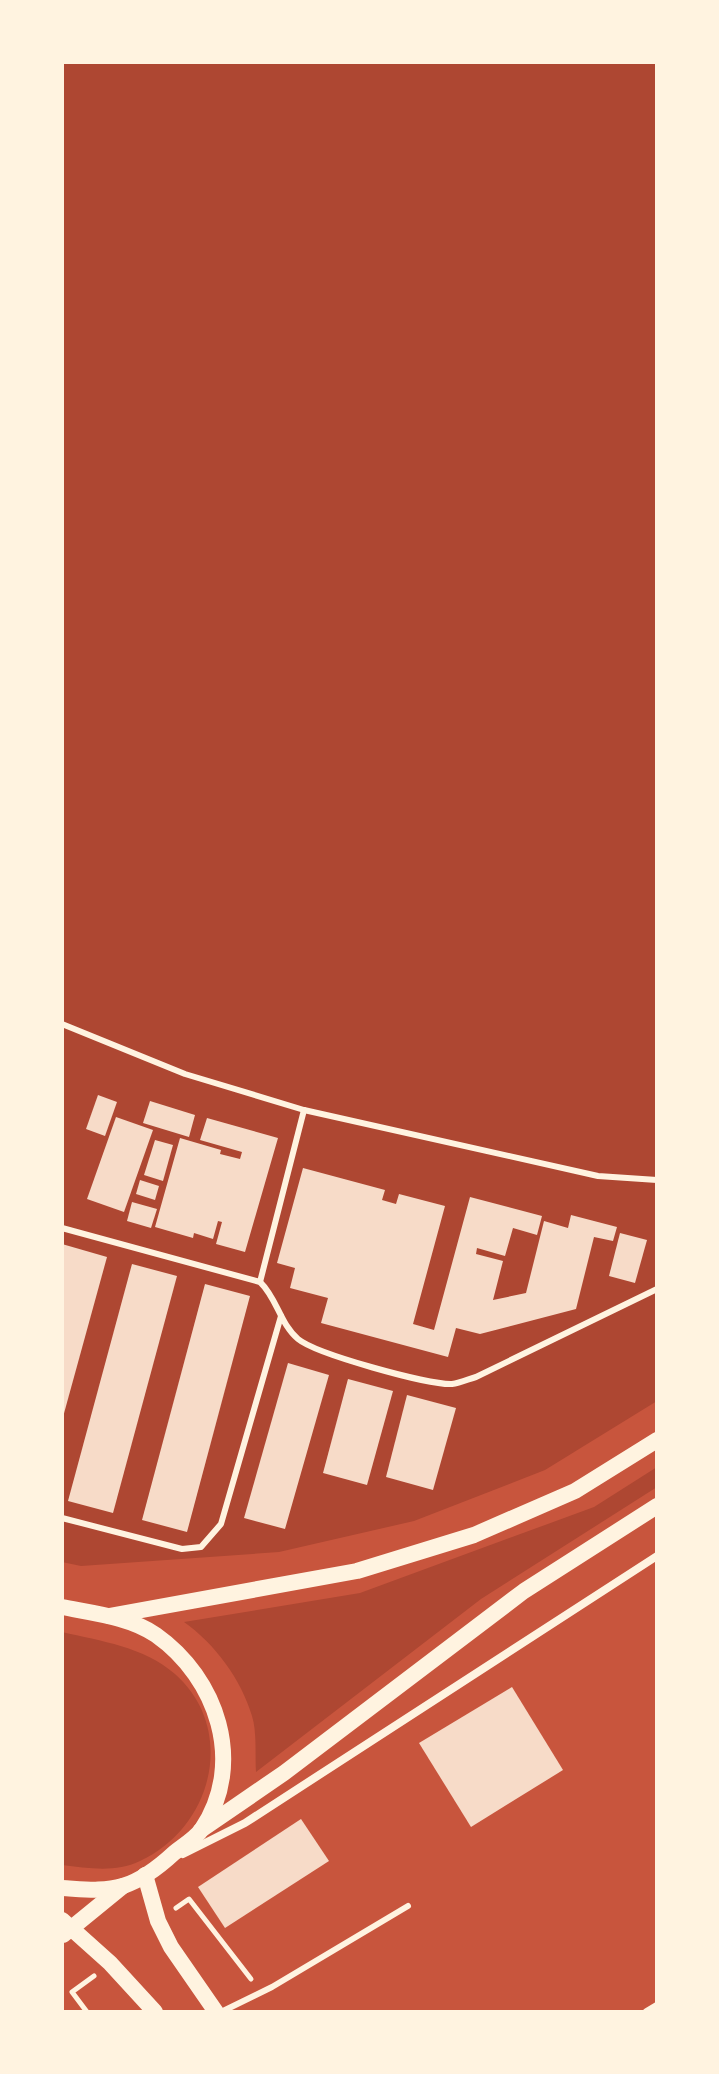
<svg xmlns="http://www.w3.org/2000/svg" width="719" height="2074" font-family="'Noto Sans',sans-serif">
  <style>
    .green { fill: #ae4732 }
    .building { fill: #f7dbc8 }
    .lines { fill: none; stroke-linecap: round; stroke-linejoin: round }
    .path { stroke: #fff3e0; stroke-width: 5 }
    .service { stroke: #fff3e0; stroke-width: 6 }
    .minor { stroke: #fff3e0; stroke-width: 8 }
    .secondary { stroke: #fff3e0; stroke-width: 16 }
  </style>
  <rect width="100%" height="100%" fill="#c8553d"/>
  <g class="green">
    <path d="M62 62H657V1401L545 1470 414 1521 279 1552 81 1566 62 1562Z"/>
    <path d="M657 1467V1487L481 1599 256 1772C255 1755 257 1732 252 1716 241 1679 215 1644 184 1622L360 1593 594 1507Z"/>
    <path d="M62 1632C101 1641 144 1647 175 1674 238 1730 212 1828 140 1861 115 1873 88 1868 62 1865Z"/>
  </g>
  <g class="building">
    <path d="M98 1095 117 1102 105 1136 86 1129Z"/>
    <path d="M150 1101 195 1115 189 1137 143 1123Z"/>
    <path d="M116 1117 153 1130 124 1212 87 1199Z"/>
    <path d="M207 1118 278 1138 245 1252 216 1244 222 1222 218 1221 213 1239 194 1233 193 1238 155 1227 180 1138 221 1150 220 1154 240 1159 242 1152 200 1140Z"/>
    <path d="M155 1140 173 1145 163 1181 144 1175Z"/>
    <path d="M303 1168 385 1190 382 1200 396 1204 399 1194 445 1206 413 1324 434 1330 470 1197 542 1216 537 1235 513 1228 505 1256 477 1248 476 1254 503 1261 493 1300 526 1293 544 1221 568 1228 571 1215 617 1227 613 1241 594 1237 576 1309 480 1334 456 1328 448 1357 321 1323 328 1298 290 1288 295 1268 277 1263Z"/>
    <path d="M140 1180 159 1186 155 1200 136 1194Z"/>
    <path d="M132 1202 157 1209 151 1228 127 1221Z"/>
    <path d="M620 1233 647 1240 635 1283 609 1276Z"/>
    <path d="M62 1244 107 1257 63 1417H62Z"/>
    <path d="M132 1264 177 1276 113 1513 68 1501Z"/>
    <path d="M205 1284 250 1296 187 1532 142 1520Z"/>
    <path d="M288 1363 329 1375 285 1529 244 1518Z"/>
    <path d="M348 1379 393 1391 367 1485 323 1473Z"/>
    <path d="M407 1395 456 1408 433 1490 386 1477Z"/>
    <path d="M512 1687 563 1770 471 1827 419 1743Z"/>
    <path d="M301 1819 329 1861 225 1928 198 1887Z"/>
  </g>
  <g class="lines">
    <g class="path">
      <path d="M176 1908 189 1899 251 1979"/>
      <path d="M87 2012 72 1992 94 1976"/>
    </g>
    <g class="service">
      <path d="M62 1024 185 1074 304 1110 598 1176 657 1180"/>
      <path d="M62 1228 260 1282C277 1298 280 1324 298 1339 316 1354 428 1385 452 1384 460 1383 469 1379 476 1377L657 1289"/>
      <path d="M260 1282 304 1110"/>
      <path d="M62 1518 182 1549 201 1547 221 1524 281 1316"/>
      <path d="M221 2012 272 1987 408 1906"/>
    </g>
    <g class="minor">
      <path d="M183 1854 245 1823 657 1556"/>
      <path d="M647 2012 657 2006"/>
    </g>
    <g class="secondary">
      <path d="M62 1607C92 1613 130 1617 156 1635 217 1678 246 1763 202 1829 196 1838 183 1846 174 1853 160 1866 142 1880 123 1886 103 1892 82 1889 62 1888"/>
      <path d="M109 1616 357 1571 474 1535 575 1491 657 1440"/>
      <path d="M201 1830 284 1773 524 1591 657 1506"/>
      <path d="M145 1875 158 1921 171 1947 216 2012"/>
      <path d="M62 1920 110 1963 155 2012"/>
      <path d="M63 1935 123 1886"/>
    </g>
  </g>
  <rect width="719" height="2074" fill="none" stroke="#fff3e0" stroke-width="128"/>
</svg>
